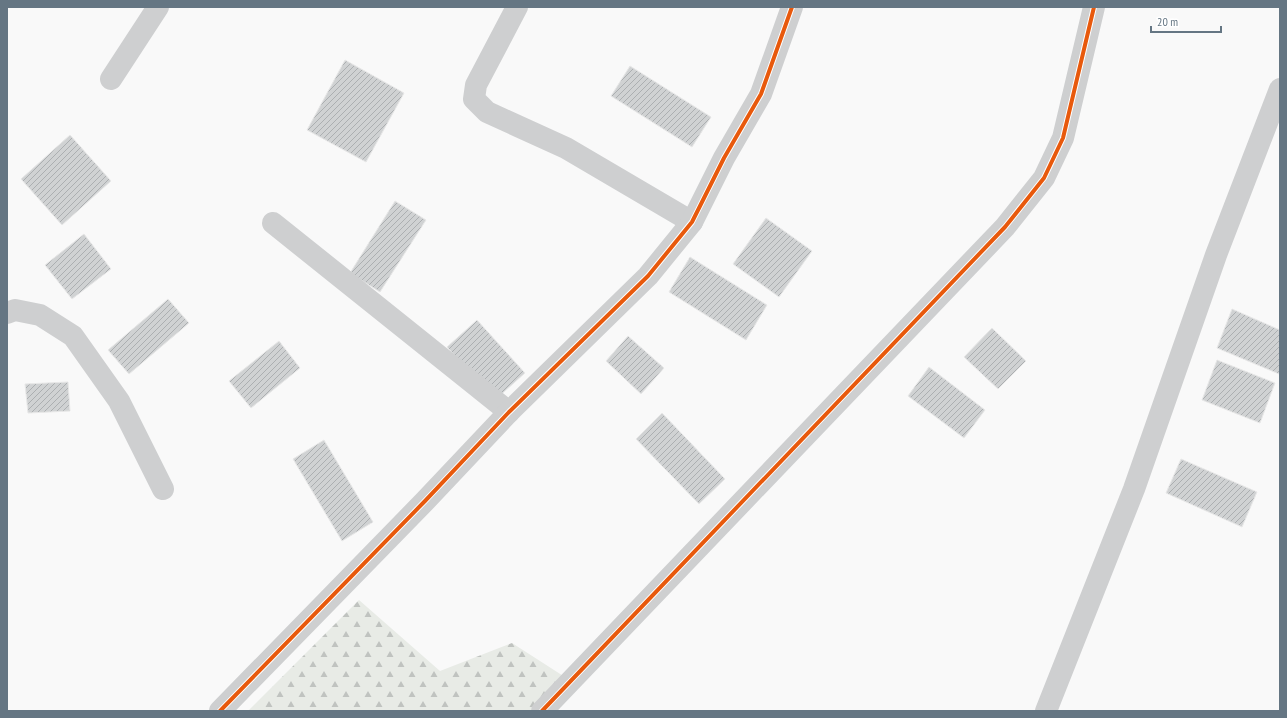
<svg xmlns="http://www.w3.org/2000/svg" width="1287" height="718" font-family="'PT Sans Narrow',sans-serif">
  <style>
    .forest { fill: url(#forest-firs) }
    .building { fill: url(#building-hatch); stroke: #e8e8e8 }
    .lines { fill: none; stroke-linecap: round; stroke-linejoin: round }
    .minor { stroke: #cecfd0; stroke-width: 22 }
    .cycleway-casing { stroke: #fff; stroke-width: 6 }
    .cycleway { stroke: #e8590c; stroke-width: 4 }
  </style>
  <defs>
    <pattern id="forest-firs" width="22" height="20" patternUnits="userSpaceOnUse"><rect width="22" height="20" fill="#e8ebe6"/><path d="M5 1l3.5 6h-7zM16 11l3.5 6h-7z" fill="#c0c3c0"/></pattern>
    <pattern id="building-hatch" width="6" height="6" patternUnits="userSpaceOnUse"><rect width="6" height="6" fill="#d0d2d3"/><path d="M-1 1l2-2M0 6l6-6M5 7l2-2" fill="none" stroke="#acafb1"/></pattern>
  </defs>
  <rect width="100%" height="100%" fill="#f9f9f9"/>
  <path class="forest" d="M359 600 440 671 512 643 568 679 537 711H248Z"/>
  <g class="building">
    <path d="M345 60 404 93 366 162 307 130Z"/>
    <path d="M630 66 711 117 692 147 611 96Z"/>
    <path d="M70 135 111 181 62 225 21 179Z"/>
    <path d="M395 201 426 220 380 292 350 273Z"/>
    <path d="M766 218 812 251 779 297 733 264Z"/>
    <path d="M84 234 111 269 72 299 45 265Z"/>
    <path d="M690 257 767 305 746 340 669 292Z"/>
    <path d="M168 299 189 323 129 374 108 350Z"/>
    <path d="M1232 309 1280 330V371L1279 374 1217 348Z"/>
    <path d="M477 320 525 373 495 400 447 347Z"/>
    <path d="M992 328 1026 361 998 389 964 357Z"/>
    <path d="M628 336 664 368 641 394 606 361Z"/>
    <path d="M279 341 300 368 251 408 229 381Z"/>
    <path d="M1217 360 1275 383 1260 423 1202 400Z"/>
    <path d="M929 367 985 410 964 438 908 396Z"/>
    <path d="M68 382 70 411 28 413 25 384Z"/>
    <path d="M662 413 725 479 699 504 636 439Z"/>
    <path d="M324 440 373 522 342 541 293 459Z"/>
    <path d="M1181 459 1257 492 1242 527 1166 493Z"/>
  </g>
  <g class="lines">
    <g class="minor">
      <path d="M517 7 476 85 474 99 487 112 566 148 692 222"/>
      <path d="M111 79 158 7"/>
      <path d="M273 223 509 412"/>
      <path d="M7 313 15 310 40 315 73 336 119 401 163 489"/>
      <path d="M220 711 425 501 509 412 648 276 692 222 724 158 761 94 792 7"/>
      <path d="M542 711 1005 227 1044 178 1063 138 1094 7"/>
      <path d="M1046 711 1134 489 1216 255 1280 89"/>
    </g>
    <defs>
      <g id="cycleway">
        <path d="M220 711 425 501 509 412 648 276 692 222 724 158 761 94 792 7"/>
        <path d="M542 711 1005 227 1044 178 1063 138 1094 7"/>
      </g>
    </defs>
    <use href="#cycleway" class="cycleway-casing"/>
    <use href="#cycleway" class="cycleway"/>
  </g>
  <rect width="1287" height="718" fill="none" stroke="#657683" stroke-width="16"/>
  <path d="M1151 26v6h70v-6" fill="none" stroke="#657683" stroke-width="2"/>
  <text x="1157" y="26" font-size="12" fill="#657683" stroke="#ffffff" stroke-width="3" paint-order="stroke">20 m</text>
</svg>
